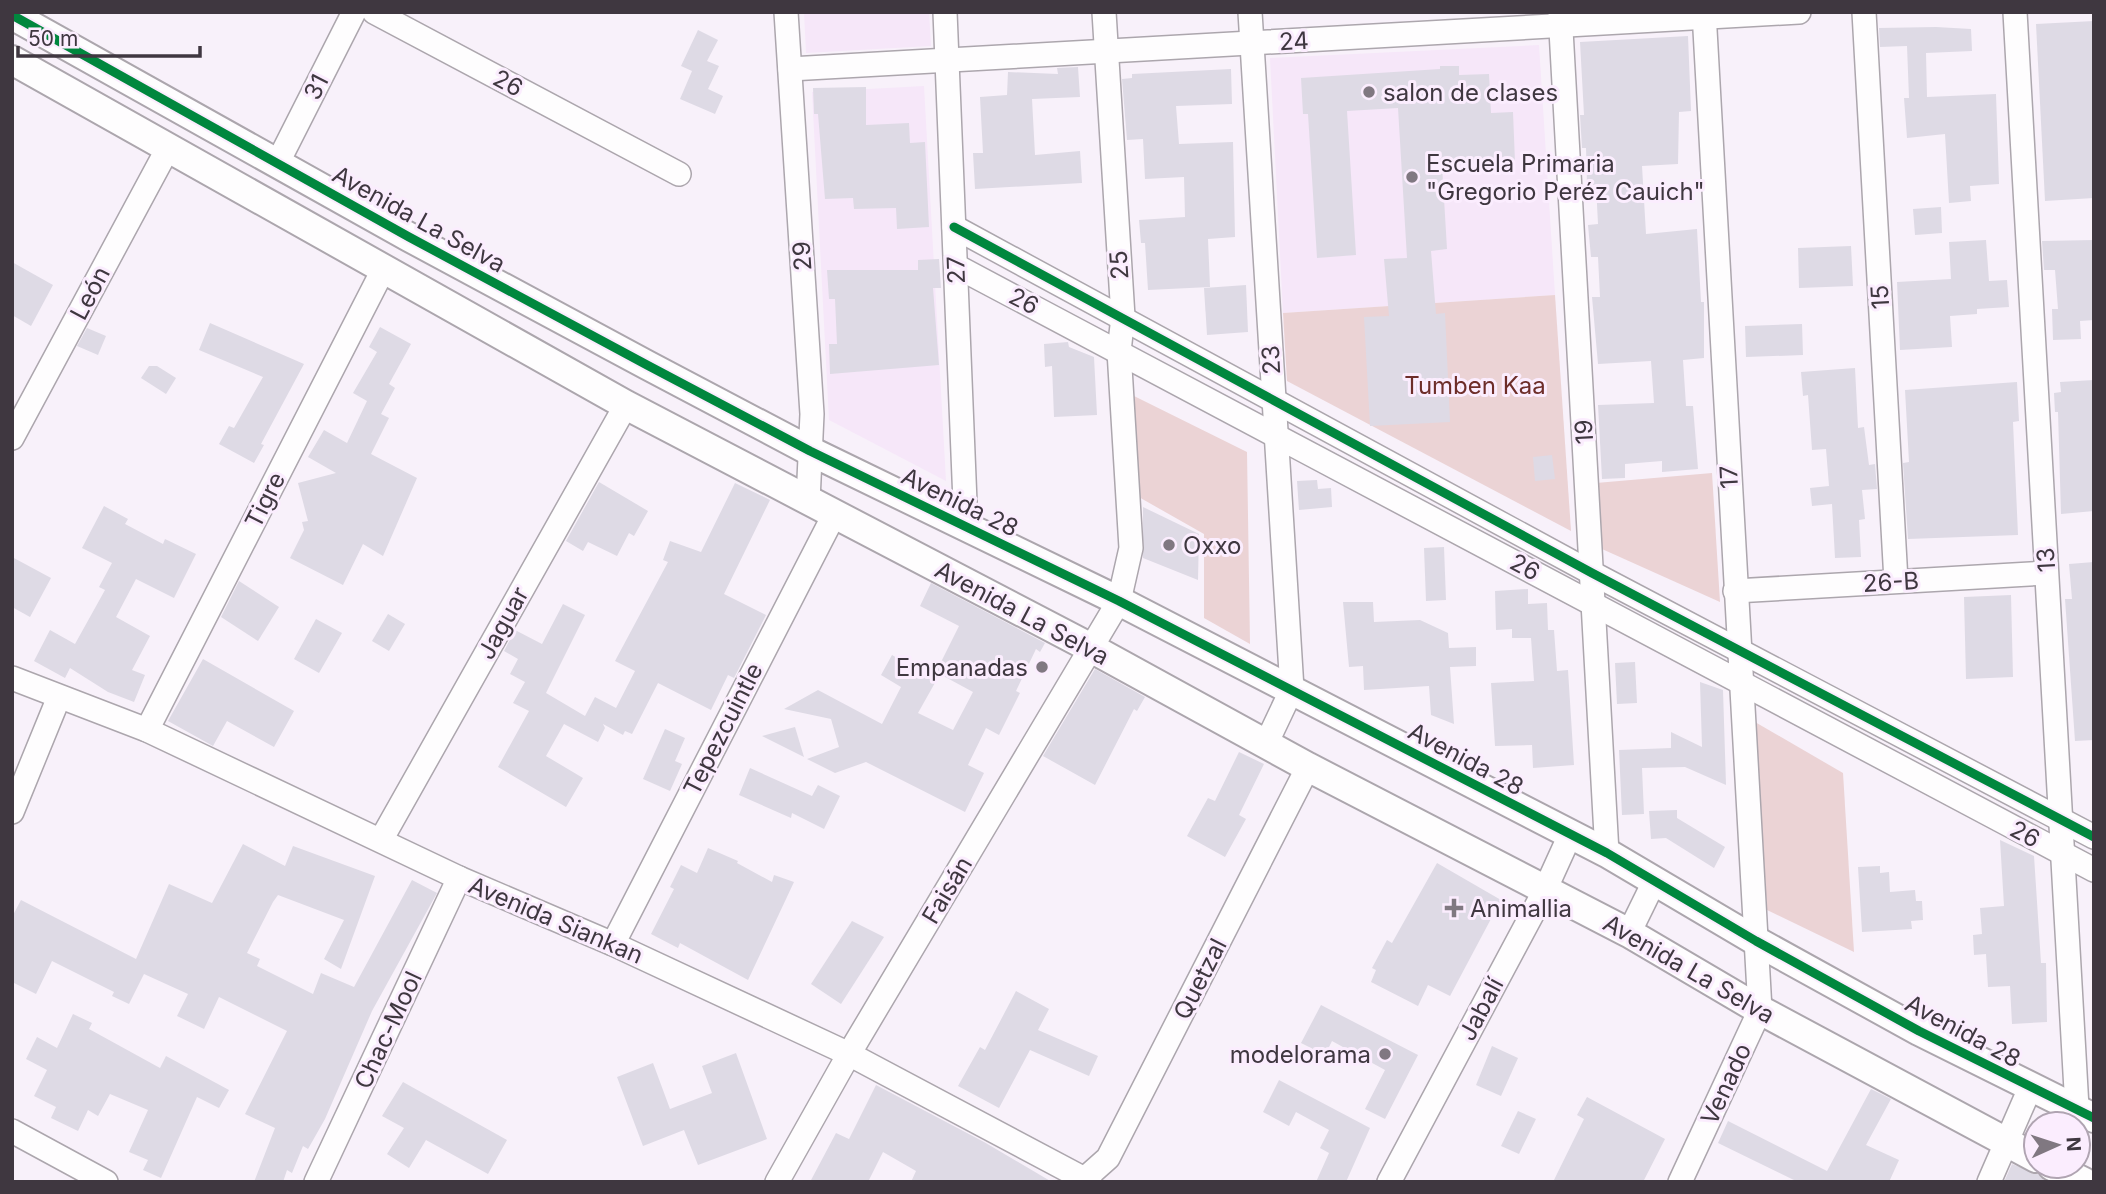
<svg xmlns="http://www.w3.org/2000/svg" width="2106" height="1194" font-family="Inter,sans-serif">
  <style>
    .built { fill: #f6e7f9 }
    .green { fill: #ebd3d5 }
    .building { fill: #dedae5 }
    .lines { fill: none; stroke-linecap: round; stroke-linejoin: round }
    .minor-casing { stroke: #aca6ad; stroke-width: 26 }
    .tertiary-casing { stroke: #aca6ad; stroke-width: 32 }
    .minor { stroke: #fefdfe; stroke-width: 23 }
    .tertiary { stroke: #fefdfe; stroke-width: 28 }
    .cycleway-casing { stroke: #fbedfe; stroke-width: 13 }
    .cycleway { stroke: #00873e; stroke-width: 9 }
    .poi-dot { fill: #807881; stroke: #fbedfe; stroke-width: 2.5 }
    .labels { text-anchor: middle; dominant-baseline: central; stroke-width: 6; stroke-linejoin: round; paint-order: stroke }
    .street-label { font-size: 24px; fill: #3f3740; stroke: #fbedfe }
    .poi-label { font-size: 24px; fill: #3f3740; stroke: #fbedfe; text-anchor: start }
    .park-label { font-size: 24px; fill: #6d2d29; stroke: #fbedfe }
  </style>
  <rect width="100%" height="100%" fill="#f8f1fa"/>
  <g class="built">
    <path d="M804 12H929L931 46 806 53Z"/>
    <path d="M1539 45 1555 295 1283 313 1270 58Z"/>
    <path d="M924 86 946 481 829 420 812 92Z"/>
  </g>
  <g class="green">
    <path d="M1555 295 1571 531 1287 381 1283 313Z"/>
    <path d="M1134 396 1247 452 1250 644 1204 618V534L1137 496Z"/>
    <path d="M1712 473 1720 602 1602 549 1596 483Z"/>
    <path d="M1755 722 1843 773 1854 952 1767 910Z"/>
  </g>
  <g class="building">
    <path d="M2094 21V198L2045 201 2036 24Z"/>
    <path d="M1936 27 1971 29 1972 51 1926 53 1927 97 1996 94 1999 184 1970 186 1971 201 1949 203 1945 134 1907 138 1904 98H1909L1907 46 1880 47 1879 28Z"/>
    <path d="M698 30 718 40 707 61 719 66 708 89 723 96 715 114 680 99 692 71 681 66Z"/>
    <path d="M1688 36 1691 111 1679 112 1678 164 1642 166 1646 234 1697 229 1701 302H1704V358L1683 360 1686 406H1693L1698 469 1662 472V461L1625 464V478L1602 479 1598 405 1654 403 1651 361 1598 364 1592 297H1600L1598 257H1591L1588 225 1598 224 1596 185H1587L1586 148H1582L1580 115H1584L1580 42Z"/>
    <path d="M1440 66H1459V75L1489 74 1491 113 1513 112 1515 162 1442 165 1447 249 1431 251 1436 314 1445 313 1450 422 1370 426 1364 317 1389 316 1384 259 1407 258 1398 108 1347 111 1356 255 1317 258 1308 114H1303L1301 78 1440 69Z"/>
    <path d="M1078 67 1080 97 1032 99 1035 155 1080 151 1082 183 975 189 973 153H983L980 97 1007 95 1008 72 1058 74 1057 68Z"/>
    <path d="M1231 69 1232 104 1176 106 1179 144 1233 142 1235 237 1208 239 1210 287 1148 290 1145 243H1141L1139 220 1185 217 1184 177 1145 179 1143 139 1127 140 1122 79 1132 78V74Z"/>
    <path d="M866 87V125L909 123 910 143 925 142 929 227 897 229 896 208 854 209 853 198 825 199 818 114H814L813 88Z"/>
    <path d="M1941 207 1942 233 1915 235 1913 209Z"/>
    <path d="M1986 240 1989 281 2007 280 2009 307 1977 309V314L1950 316 1952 347 1900 350 1897 282 1951 279 1949 242Z"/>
    <path d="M2094 240V320L2080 321 2081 339 2053 340 2052 309H2058L2055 270H2044L2042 241Z"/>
    <path d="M1851 246 1853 286 1799 288 1798 248Z"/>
    <path d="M939 259 941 288H933L939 365 830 374 829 344H837L835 299H829L827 270H918V260Z"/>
    <path d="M12 262 53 285 31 326 12 315Z"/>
    <path d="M1246 285 1248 332 1207 335 1204 288Z"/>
    <path d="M210 323 304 364 261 444 264 445 254 463 219 444 229 426 234 428 263 377 199 350Z"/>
    <path d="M1802 324 1803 355 1746 357 1745 326Z"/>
    <path d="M380 327 411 344 389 384 395 388 381 414 389 418 371 454 417 478 383 556 363 544 343 585 290 558 304 530 302 522 308 521 298 483 336 473 308 457 324 430 347 443 367 401 353 393 377 352 369 347Z"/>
    <path d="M87 328 106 336 98 355 77 346Z"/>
    <path d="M1068 342 1069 347 1094 357 1097 415 1054 417 1052 366 1045 367 1044 344Z"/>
    <path d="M149 366H157L176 378 166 394 141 378Z"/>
    <path d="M1855 368 1858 428 1864 427 1869 465 1875 464 1877 489 1862 490 1865 519 1859 520 1861 557 1835 558 1832 504 1812 506 1810 488 1829 486 1826 449 1812 450 1808 395 1803 396 1801 372Z"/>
    <path d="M2094 380V511L2061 514 2058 412H2055L2054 393 2061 392 2060 382Z"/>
    <path d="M2017 382 2019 421 2013 422 2018 535 1908 539 1903 463 1909 462 1905 390Z"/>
    <path d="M1552 455 1555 479 1535 481 1533 457Z"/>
    <path d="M1317 480 1318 489 1331 488 1332 507 1299 510 1297 481Z"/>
    <path d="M599 482 648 511 634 536 629 533 617 556 588 542 583 551 566 541Z"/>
    <path d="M735 483 770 500 724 594 766 615 734 678 728 675 711 710 658 683 632 734 625 731 623 735 603 724 605 728 598 742 564 724 546 756 583 778 566 807 498 767 529 711 513 703 525 682 510 674 518 659 504 651 515 630 542 644 563 604 585 615 546 693 585 716 595 697 616 708 635 671 615 661 668 562 663 560 670 541 701 552Z"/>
    <path d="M104 506 128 519 125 524 163 544 165 539 196 554 174 598 136 579 116 617 150 636 132 670 145 675 134 702 108 692 70 668 65 678 34 661 50 630 75 644 105 590 99 587 112 563 82 548Z"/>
    <path d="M1143 507 1199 534 1198 580 1143 558Z"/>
    <path d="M1444 547 1446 600 1426 601 1424 548Z"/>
    <path d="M12 557 51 578 30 617 12 607Z"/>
    <path d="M2094 562V740L2075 741 2065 599H2072L2069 564Z"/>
    <path d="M239 581 279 607 258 641 221 617Z"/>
    <path d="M931 583 1045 643 1040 652 1036 649 1016 691 1020 693 999 735 986 728 968 765 984 773 965 812 866 762 835 773 807 759 839 747 831 719 784 709 818 690 882 724 901 687 881 675 892 655 936 681 918 713 953 730 973 692 936 672 959 626 920 606Z"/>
    <path d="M1528 589V604L1547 603 1548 630H1554L1557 671 1568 670 1574 765 1533 768 1532 745 1495 746 1491 683 1534 681 1531 638H1512V629L1496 630 1495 591Z"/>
    <path d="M2011 595 2013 677 1966 679 1964 597Z"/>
    <path d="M1343 602H1373L1374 622 1420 620 1448 633 1449 648 1476 647V666L1450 667 1454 724 1431 715 1429 686 1364 690 1363 666 1349 667Z"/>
    <path d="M388 614 405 624 389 651 372 641Z"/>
    <path d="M316 619 342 633 319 673 294 659Z"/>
    <path d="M203 659 294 711 274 747 227 721 213 746 168 721Z"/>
    <path d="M1635 662 1637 703 1617 704 1615 663Z"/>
    <path d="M1095 669 1145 697 1137 711 1134 709 1095 785 1043 756Z"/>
    <path d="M1700 682 1723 690 1726 785 1685 767 1642 768 1644 814 1622 815 1619 750 1671 748V732L1702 747Z"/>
    <path d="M795 727 804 757 762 736Z"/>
    <path d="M665 729 685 738 675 761 682 764 670 791 643 779Z"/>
    <path d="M1239 752 1264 764 1239 815 1246 819 1225 857 1187 836 1208 798 1215 801Z"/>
    <path d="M750 768 812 796 818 785 840 796 824 829 792 813 791 818 739 795Z"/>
    <path d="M1677 810V818L1725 847 1714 868 1666 838 1651 839 1649 811Z"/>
    <path d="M2000 840 2034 856 2041 963H2046L2047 1022 2012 1024 2010 986 1988 987 1986 954 1974 955 1973 935 1982 934 1980 908 2004 906Z"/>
    <path d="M243 844 285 866 293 846 375 876 341 969 324 959 344 920 278 895 273 902 247 953 260 959 257 966 313 994 321 973 354 987 412 880 437 893 372 1011 325 1119 308 1149 303 1146 292 1173 287 1170 283 1182H254L275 1128 245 1114 287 1031 219 997 204 1029 177 1016 188 994 144 974 129 1004 112 996 114 992 52 961 36 994 12 982V917L21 900 136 959 169 884 212 903Z"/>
    <path d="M708 848 738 861 737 863 772 882 774 875 794 882 748 980 680 943 678 948 651 934 674 889 670 887 681 865 697 873Z"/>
    <path d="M1437 863 1501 900 1450 996 1428 985 1418 1006 1371 982 1376 970 1372 968 1387 940 1392 943Z"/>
    <path d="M1880 866V873L1889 872 1890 892 1915 890 1916 901H1922L1923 920 1911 921 1912 929 1862 932 1858 867Z"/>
    <path d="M852 921 884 937 841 1004 811 984Z"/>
    <path d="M1016 991 1049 1009 1038 1030 1098 1056 1089 1076 1030 1050 999 1108 958 1086 980 1047 985 1050Z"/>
    <path d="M1321 1005 1418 1055 1385 1119 1365 1109 1385 1070 1332 1041 1325 1055 1301 1043Z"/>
    <path d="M73 1014 92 1023 89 1029 160 1068 166 1056 229 1090 219 1108 197 1097 161 1178 143 1170 148 1160 129 1152 148 1110 110 1094 98 1116 88 1110 78 1131 51 1118 56 1107 34 1096 47 1070 26 1059 37 1037 57 1048Z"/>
    <path d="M1492 1046 1518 1058 1501 1096 1476 1085Z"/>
    <path d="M736 1053 767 1139 698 1165 684 1130 643 1146 617 1077 653 1063 670 1109 712 1093 702 1066Z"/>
    <path d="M1279 1080 1370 1128 1346 1182H1316L1329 1153 1320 1148 1329 1130 1296 1112 1289 1126 1263 1112Z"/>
    <path d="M403 1082 507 1140 488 1174 426 1140 409 1168 387 1154 404 1128 382 1116Z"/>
    <path d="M876 1085 984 1142 1052 1182H911L916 1171 883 1152 868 1182H810L836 1133 849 1139Z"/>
    <path d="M1871 1089 1891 1099 1866 1145 1899 1160 1889 1182H1798L1718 1143 1728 1121 1827 1171Z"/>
    <path d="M1587 1097 1665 1139 1643 1182H1553L1584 1119 1577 1115Z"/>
    <path d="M1518 1111 1536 1119 1519 1154 1501 1146Z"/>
    <path d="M2012 1164 2038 1174 2046 1182H2004Z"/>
  </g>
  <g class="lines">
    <defs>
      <g id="minor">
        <path d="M374 12 679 174"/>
        <path d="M786 12 812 414 808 501"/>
        <path d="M945 12 966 527"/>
        <path d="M1250 12 1292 689 1266 744"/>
        <path d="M1560 12 1607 853"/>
        <path d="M1864 12 1896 581"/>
        <path d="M2015 12 2077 1108"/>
        <path d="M790 69 1799 12"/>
        <path d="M278 162 354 12"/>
        <path d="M954 227 1592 573 2094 837"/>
        <path d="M956 266 2094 870"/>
        <path d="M12 438 168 148"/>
        <path d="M1735 591 2046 573"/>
        <path d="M12 678 147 730 459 878 613 944 849 1054 1090 1182"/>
        <path d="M147 730 383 270"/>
        <path d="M12 812 59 697"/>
        <path d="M381 840 626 405"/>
        <path d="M1629 933 1654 882"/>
        <path d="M613 944 834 515"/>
        <path d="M12 1131 106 1182"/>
        <path d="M316 1182 459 878"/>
        <path d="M777 1182 849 1054 1119 601 1131 548 1119 351 1123 317 1104 12"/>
        <path d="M1081 1182 1108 1158 1308 767"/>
        <path d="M1389 1182 1545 890 1570 835"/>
        <path d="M1680 1182 1760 1010 1704 12"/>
        <path d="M1989 1182 2030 1088"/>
      </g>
      <g id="tertiary">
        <path d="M12 15 409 237 647 365 810 451 1119 601 1607 853 1756 941 1919 1031 2094 1118"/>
        <path d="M12 60 626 405 1091 648 1308 767 1629 933 1760 1010 2036 1158"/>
        <path d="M2052 1166 2084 1182"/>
      </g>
    </defs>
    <use href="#minor" class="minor-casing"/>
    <use href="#tertiary" class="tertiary-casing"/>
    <use href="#minor" class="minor"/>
    <use href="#tertiary" class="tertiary"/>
    <defs>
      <g id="cycleway">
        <path d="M12 15 409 237 647 365 810 451 1119 601 1607 853 1756 941 1919 1031 2094 1118"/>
        <path d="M954 227 1592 573 2094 837"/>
      </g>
    </defs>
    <use href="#cycleway" class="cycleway-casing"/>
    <use href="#cycleway" class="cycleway"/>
  </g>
  <g class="poi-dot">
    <circle cx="1369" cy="92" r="7"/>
    <circle cx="1412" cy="177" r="7"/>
    <circle cx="1169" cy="545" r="7"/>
    <circle cx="1042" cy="667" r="7"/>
    <path d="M1450.5 897.5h7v7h7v7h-7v7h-7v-7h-7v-7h7z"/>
    <circle cx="1385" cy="1054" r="7"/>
  </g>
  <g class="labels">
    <g class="street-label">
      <text transform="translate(1294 41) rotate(-3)">24</text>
      <text transform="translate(508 83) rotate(28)">26</text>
      <text transform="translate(316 87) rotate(-63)">31</text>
      <text transform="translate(419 219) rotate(29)">Avenida La Selva</text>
      <text transform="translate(802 256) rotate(-94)">29</text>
      <text transform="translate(1119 265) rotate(-94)">25</text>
      <text transform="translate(956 270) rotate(-92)">27</text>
      <text transform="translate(90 293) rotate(-62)">León</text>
      <text transform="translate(1880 297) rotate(-93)">15</text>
      <text transform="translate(1024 301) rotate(27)">26</text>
      <text transform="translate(1271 360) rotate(-93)">23</text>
      <text transform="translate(1584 432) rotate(-93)">19</text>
      <text transform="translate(1729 477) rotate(-93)">17</text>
      <text transform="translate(265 500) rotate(-63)">Tigre</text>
      <text transform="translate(960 502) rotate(26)">Avenida 28</text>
      <text transform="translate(2046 560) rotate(-93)">13</text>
      <text transform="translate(1525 567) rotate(28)">26</text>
      <text transform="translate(1891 582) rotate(-3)">26-B</text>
      <text transform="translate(1022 613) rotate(28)">Avenida La Selva</text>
      <text transform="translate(503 623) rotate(-61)">Jaguar</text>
      <text transform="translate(723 729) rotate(-63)">Tepezcuintle</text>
      <text transform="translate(1466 759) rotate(28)">Avenida 28</text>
      <text transform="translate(2025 834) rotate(28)">26</text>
      <text transform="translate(947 890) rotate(-59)">Faisán</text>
      <text transform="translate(556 920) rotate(23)">Avenida Siankan</text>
      <text transform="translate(1689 969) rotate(30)">Avenida La Selva</text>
      <text transform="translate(1200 979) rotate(-63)">Quetzal</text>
      <text transform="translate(1481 1009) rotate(-62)">Jabalí</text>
      <text transform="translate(388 1030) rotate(-65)">Chac-Mool</text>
      <text transform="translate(1963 1031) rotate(28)">Avenida 28</text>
      <text transform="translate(1726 1084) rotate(-65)">Venado</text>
    </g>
    <g class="poi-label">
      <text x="1383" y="92">salon de clases</text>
      <text x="1426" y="163">Escuela Primaria<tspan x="1426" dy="28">"Gregorio Peréz Cauich"</tspan></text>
      <text x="1183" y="545">Oxxo</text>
      <text x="1028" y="667" text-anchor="end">Empanadas</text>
      <text x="1470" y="908">Animallia</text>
      <text x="1371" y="1054" text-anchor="end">modelorama</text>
    </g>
    <g class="park-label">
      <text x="1475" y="385">Tumben Kaa</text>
    </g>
  </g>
  <rect width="2106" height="1194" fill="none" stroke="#3f3740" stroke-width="28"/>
  <g transform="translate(2057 1145) rotate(87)"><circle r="33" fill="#fbedfe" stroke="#b0a4b2" stroke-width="2"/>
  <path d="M0-5L12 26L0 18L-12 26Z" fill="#807881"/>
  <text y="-10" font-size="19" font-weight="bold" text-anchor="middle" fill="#3f3740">N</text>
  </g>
  <path d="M18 46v10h182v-10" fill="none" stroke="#3f3740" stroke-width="3.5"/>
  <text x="28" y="46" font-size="21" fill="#3f3740" stroke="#fbedfe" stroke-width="5" paint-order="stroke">50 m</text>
</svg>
